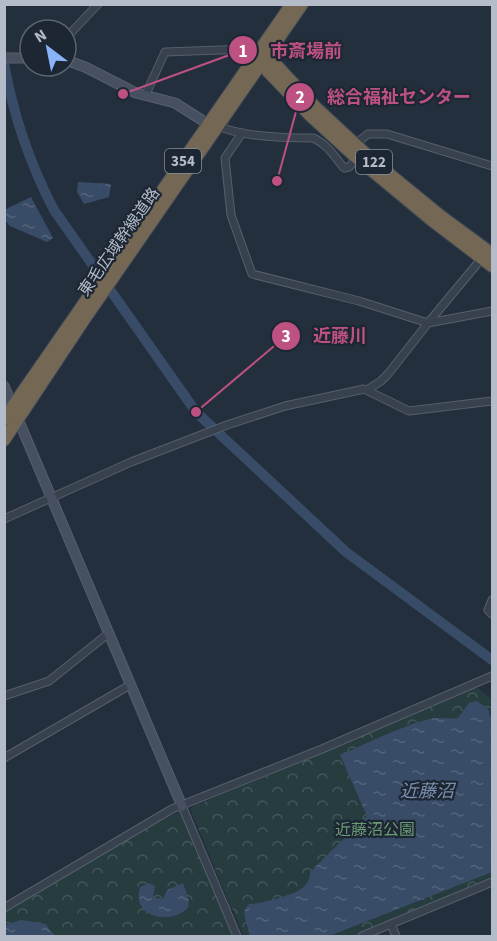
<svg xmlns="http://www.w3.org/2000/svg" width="497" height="941" font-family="'Source Sans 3','Noto Sans JP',sans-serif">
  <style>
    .forest { fill: url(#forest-crowns) }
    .water { fill: url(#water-ripples) }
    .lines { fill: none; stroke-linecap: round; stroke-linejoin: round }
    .river { stroke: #394c67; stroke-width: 10 }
    .street-casing { stroke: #565f6c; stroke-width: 9 }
    .secondary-casing { stroke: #565f6c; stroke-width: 11 }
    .highway-casing { stroke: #434c59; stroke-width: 14 }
    .street { stroke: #38414e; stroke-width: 7 }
    .secondary { stroke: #465061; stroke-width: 9 }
    .highway { stroke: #746855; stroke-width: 12 }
    .labels { text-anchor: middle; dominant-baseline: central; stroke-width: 4.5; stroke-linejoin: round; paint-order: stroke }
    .shield { fill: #1d2633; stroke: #878f9c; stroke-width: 1.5 }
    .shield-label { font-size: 15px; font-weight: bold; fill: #b4bcc9 }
    .street-label { font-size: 16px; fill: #b4bcc9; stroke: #1d2633 }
    .park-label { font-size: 16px; fill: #6b9a76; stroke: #1d2633 }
    .water-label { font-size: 18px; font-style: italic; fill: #7c92b1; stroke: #1d2633 }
    .leader { fill: none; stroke: #bd5182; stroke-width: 2 }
    .callout-dot { fill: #bd5182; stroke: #1d2633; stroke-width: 2 }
    .mark-label { font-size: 18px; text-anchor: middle; font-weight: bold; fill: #fff }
    .callout-label { font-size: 18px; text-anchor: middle; font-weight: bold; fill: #bd5182; stroke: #1d2633; stroke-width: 4.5; stroke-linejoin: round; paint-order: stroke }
  </style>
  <defs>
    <pattern id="forest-crowns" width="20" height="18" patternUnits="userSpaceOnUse" patternTransform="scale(1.5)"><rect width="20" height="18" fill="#263c3f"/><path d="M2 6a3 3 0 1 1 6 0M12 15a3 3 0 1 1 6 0" fill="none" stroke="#435659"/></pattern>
    <pattern id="water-ripples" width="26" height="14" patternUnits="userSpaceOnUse" patternTransform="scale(1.5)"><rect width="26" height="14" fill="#394c67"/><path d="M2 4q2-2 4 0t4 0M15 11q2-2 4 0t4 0" fill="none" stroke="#53647b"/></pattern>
  </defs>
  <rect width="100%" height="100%" fill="#242f3e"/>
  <path class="forest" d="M476 687 492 699V881L360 936H244L232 908 224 912 233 936H5L4 911 152 825 180 812 221 906 229 903 190 808Z"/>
  <g class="water">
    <path d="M78 182 111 184 109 197 84 204 77 192Z"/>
    <path d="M31 197 53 238 47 242 10 226 5 220 6 209Z"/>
    <path d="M477 701 488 709 492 722V872L329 936H249C250 924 238 915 249 904 257 905 296 894 301 889 307 884 310 880 310 872L367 816 340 755C361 746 420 717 439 718 446 718 451 719 458 718L469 703Z"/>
    <path d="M149 883 155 886 153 896 156 898 163 899 167 890 183 883 189 901 188 908C169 926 131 917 140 887Z"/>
    <path d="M21 920 46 924 50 931 56 936H5V925Z"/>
  </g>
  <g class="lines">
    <path class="river" d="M4 63C13 114 30 164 54 210L196 412 346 552 492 660"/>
    <defs>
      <g id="street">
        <path d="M66 38 98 4"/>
        <path d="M145 96 165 52 248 49 258 53"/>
        <path d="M219 126C241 137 287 138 313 138 326 143 335 157 344 168L349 167 357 158"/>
        <path d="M242 133 225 158 231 215 252 274 359 301 428 323 492 311"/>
        <path d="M354 145 368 134H387L492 166"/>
        <path d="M367 390 381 381 388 374 428 323 482 258"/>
        <path d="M4 519 131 462 227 425 285 406 364 389 409 411 492 401"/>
        <path d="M492 600 488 610 492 614"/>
        <path d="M4 696 49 681 109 633"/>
        <path d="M4 758 130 685"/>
        <path d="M182 806 237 936"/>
        <path d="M4 908 172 809 322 749 492 676"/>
        <path d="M391 924 396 936"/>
        <path d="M362 936 492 882"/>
      </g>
      <g id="secondary">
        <path d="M4 58H30"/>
        <path d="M66 60 85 67 136 93 175 103 208 124"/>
        <path d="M4 386 182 806"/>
      </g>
      <g id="highway">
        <path d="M262 55 275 64 317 109 373 161 439 215 492 254"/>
        <path d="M259 57 262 65 310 115 357 158 433 221 492 266"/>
        <path d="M4 419 292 4"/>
        <path d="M4 440 85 318 302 4"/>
      </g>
    </defs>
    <use href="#street" class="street-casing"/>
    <use href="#secondary" class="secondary-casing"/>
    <use href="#highway" class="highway-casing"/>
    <use href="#street" class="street"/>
    <use href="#secondary" class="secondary"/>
    <use href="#highway" class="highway"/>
  </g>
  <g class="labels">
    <g class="shield">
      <rect x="165" y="149" width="36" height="24" rx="4.5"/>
      <rect x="356" y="150" width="36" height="24" rx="4.5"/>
    </g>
    <g class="shield-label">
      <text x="183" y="161">354</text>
      <text x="374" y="162">122</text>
    </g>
    <g class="street-label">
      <text transform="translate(119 242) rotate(-55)">東毛広域幹線道路</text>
    </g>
    <g class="park-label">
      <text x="375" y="830">近藤沼公園</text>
    </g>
    <g class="water-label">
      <text x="427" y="791">近藤沼</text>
    </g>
  </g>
  <path class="leader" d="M123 94L243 50M277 181L300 97M196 412L286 336"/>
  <g class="callout-dot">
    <circle cx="123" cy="94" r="6"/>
    <circle cx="277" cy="181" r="6"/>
    <circle cx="196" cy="412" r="6"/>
    <circle cx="243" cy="50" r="15"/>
    <circle cx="300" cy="97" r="15"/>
    <circle cx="286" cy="336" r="15"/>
  </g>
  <g class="mark-label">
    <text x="243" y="57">1</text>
    <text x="300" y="103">2</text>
    <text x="286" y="342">3</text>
  </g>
  <g class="callout-label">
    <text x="306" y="57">市斎場前</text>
    <text x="399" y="103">総合福祉センター</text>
    <text x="340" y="342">近藤川</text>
  </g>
  <rect width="497" height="941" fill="none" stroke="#b4bcc9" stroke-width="12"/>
  <g transform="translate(48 48) rotate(328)"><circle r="28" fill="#1d2633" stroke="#59626f" stroke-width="1.5"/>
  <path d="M0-4.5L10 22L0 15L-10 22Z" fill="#8ab4f8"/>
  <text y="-9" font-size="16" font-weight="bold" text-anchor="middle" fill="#b4bcc9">N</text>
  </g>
</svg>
